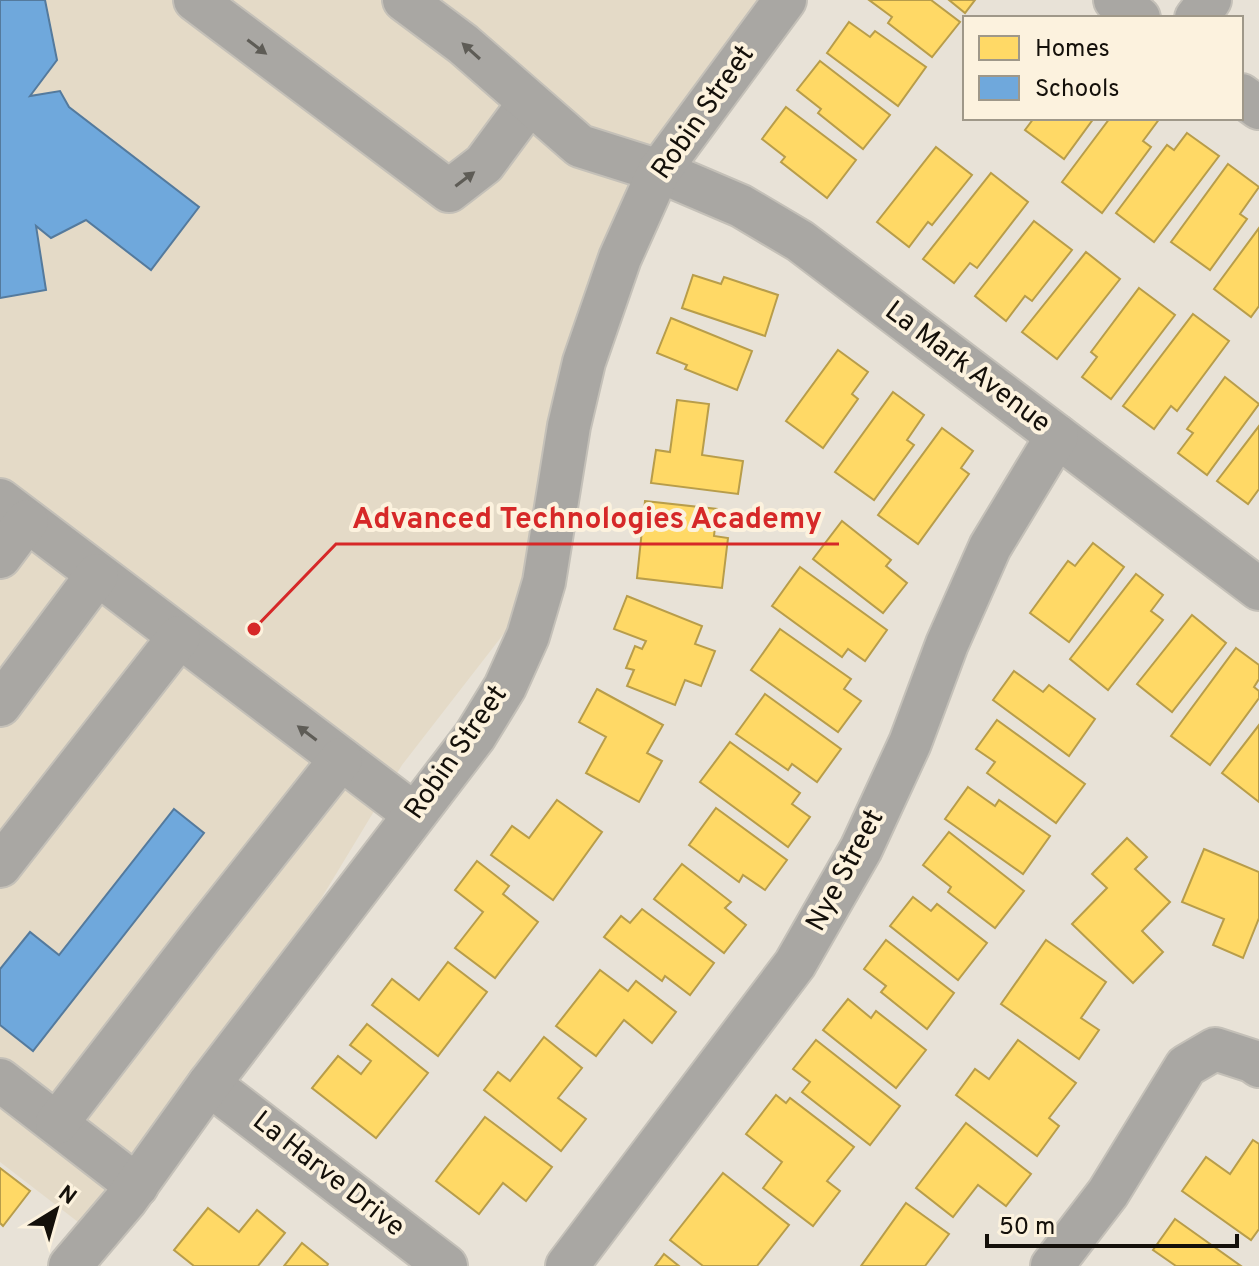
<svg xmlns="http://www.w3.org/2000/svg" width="1259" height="1266" font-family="Overpass,sans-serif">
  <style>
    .built { fill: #e4dac7 }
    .homes { fill: #ffd966; stroke: #b89d4a; stroke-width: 2 }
    .schools { fill: #6fa8dc; stroke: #547a9d; stroke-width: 2 }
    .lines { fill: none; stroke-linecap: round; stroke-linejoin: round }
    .minor-casing { stroke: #c4c0b8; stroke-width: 46 }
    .minor { stroke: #a9a7a3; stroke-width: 42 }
    .oneway { fill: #5e5c56 }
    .labels { text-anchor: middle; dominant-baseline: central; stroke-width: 8; stroke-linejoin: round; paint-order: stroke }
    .street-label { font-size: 28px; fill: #14100a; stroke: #fcf2de }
    .leader { fill: none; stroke: #d62828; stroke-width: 3 }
    .callout-dot { fill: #d62828; stroke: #fcf2de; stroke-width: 3 }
    .callout-label { font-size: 30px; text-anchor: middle; font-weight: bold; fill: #d62828; stroke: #fcf2de; stroke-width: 8; stroke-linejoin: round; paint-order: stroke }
  </style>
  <rect width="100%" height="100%" fill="#e8e2d7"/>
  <path class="built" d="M0 0H785L659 171 544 582 402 765 209 1084 95 1235 0 1162Z"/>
  <g class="homes">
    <path d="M869 0H931L960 22 932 57 888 23 892 17Z"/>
    <path d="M949 0H975L965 13Z"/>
    <path d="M849 22 870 37 875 31 926 67 898 106 827 53Z"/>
    <path d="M820 61 890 115 863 149 818 113 821 109 797 90Z"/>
    <path d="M786 107 856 160 827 198 781 162 785 157 762 139Z"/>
    <path d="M1034 118H1094L1064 159 1025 130Z"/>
    <path d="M1110 118H1160L1143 141 1151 147 1102 213 1062 182Z"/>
    <path d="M1187 133 1219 156 1154 242 1116 213 1167 145 1174 150Z"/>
    <path d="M936 147 972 175 932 225 928 222 909 247 877 222Z"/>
    <path d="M1228 164 1259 187 1240 214 1247 219 1210 270 1171 242Z"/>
    <path d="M991 173 1028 202 977 268 970 263 954 283 923 259Z"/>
    <path d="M1034 221 1072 250 1032 301 1025 296 1006 321 975 296Z"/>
    <path d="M1259 228V306L1251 317 1214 289Z"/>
    <path d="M1086 252 1120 279 1057 359 1022 332Z"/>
    <path d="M693 275 721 284 724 277 778 295 765 336 682 308Z"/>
    <path d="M1139 288 1175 315 1111 399 1082 377 1097 357 1091 352Z"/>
    <path d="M1193 314 1229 341 1177 411 1171 406 1154 429 1123 406Z"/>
    <path d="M671 318 752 351 737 390 685 369 687 365 657 353Z"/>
    <path d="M838 350 868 372 852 394 858 399 823 448 786 421Z"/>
    <path d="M1225 377 1259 404 1207 475 1178 453 1193 433 1187 429Z"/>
    <path d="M893 392 924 415 907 440 914 445 874 500 835 472Z"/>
    <path d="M677 400 709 404 702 455 743 461 738 494 651 483 656 450 670 452Z"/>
    <path d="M1259 426V489L1248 504 1217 481Z"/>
    <path d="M942 428 973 451 961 468 969 474 918 544 878 515Z"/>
    <path d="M645 501 717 509 714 536 728 538 722 588 637 578Z"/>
    <path d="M842 521 891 560 886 566 907 583 883 613 813 559Z"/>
    <path d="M1093 543 1124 567 1069 642 1030 613 1068 561 1075 566Z"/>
    <path d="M800 567 887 630 865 661 848 649 842 657 772 606Z"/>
    <path d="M1136 574 1163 595 1151 611 1163 620 1108 690 1070 659Z"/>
    <path d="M627 596 702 626 695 644 715 651 701 686 685 680 675 705 627 686 634 670 626 668 635 646 642 649 646 641 614 629Z"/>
    <path d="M1192 615 1226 643 1172 712 1137 684Z"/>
    <path d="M780 629 851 679 844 689 861 701 838 732 751 670Z"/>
    <path d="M1236 648 1259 665V679L1254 687 1259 691V698L1210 765 1171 736Z"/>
    <path d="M1014 671 1043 692 1049 685 1095 719 1069 756 993 700Z"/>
    <path d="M597 689 663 725 647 753 662 761 639 802 586 773 606 737 579 722Z"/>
    <path d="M765 694 841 749 817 782 792 764 788 770 736 734Z"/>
    <path d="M997 720 1085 784 1056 823 987 773 995 762 976 749Z"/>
    <path d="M1259 725V802L1222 773Z"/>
    <path d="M730 742 800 793 792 804 810 817 788 847 700 782Z"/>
    <path d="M968 787 995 806 999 800 1050 836 1023 874 945 819Z"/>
    <path d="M557 800 602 832 553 900 491 855 512 826 529 838Z"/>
    <path d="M716 808 787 860 765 890 743 875 739 882 689 845Z"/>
    <path d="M949 832 1024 891 995 928 948 892 951 887 923 865Z"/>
    <path d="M1127 838 1147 857 1135 869 1170 902 1142 931 1163 952 1133 983 1072 924 1107 888 1092 874Z"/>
    <path d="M1204 849 1259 872V918L1243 958 1213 945 1224 919 1182 902Z"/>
    <path d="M477 861 509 886 503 894 538 922 495 978 455 948 483 912 455 890Z"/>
    <path d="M682 864 731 902 725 908 746 925 724 953 654 899Z"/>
    <path d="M913 897 931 911 937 904 987 943 958 980 890 926Z"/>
    <path d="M642 909 714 963 690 995 665 976 662 981 604 937 621 916 630 923Z"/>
    <path d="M886 940 954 993 927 1029 881 992 886 986 864 969Z"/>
    <path d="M1046 940 1106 982 1081 1018 1099 1030 1079 1059 1001 1004Z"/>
    <path d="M448 962 487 992 438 1056 372 1005 392 979 419 1000Z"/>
    <path d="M600 970 628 991 636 981 676 1012 652 1043 624 1020 596 1056 556 1026Z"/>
    <path d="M848 999 871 1018 876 1011 926 1050 896 1088 823 1030Z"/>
    <path d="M367 1024 428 1073 376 1138 312 1088 338 1056 361 1074 371 1061 350 1045Z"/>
    <path d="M544 1037 582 1068 558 1098 586 1119 561 1151 484 1090 498 1072 510 1081Z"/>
    <path d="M816 1040 900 1106 870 1145 802 1092 810 1082 793 1069Z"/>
    <path d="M1018 1040 1076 1083 1049 1118 1059 1126 1037 1156 956 1095 975 1069 989 1079Z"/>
    <path d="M776 1095 786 1103 790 1098 854 1147 827 1181 840 1191 813 1226 763 1188 782 1162 746 1134Z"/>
    <path d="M485 1117 552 1167 526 1201 503 1183 479 1214 436 1181Z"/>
    <path d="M966 1123 1031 1174 1006 1206 978 1185 953 1217 916 1188Z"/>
    <path d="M1253 1140 1259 1144V1229L1251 1240 1182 1191 1206 1157 1230 1174Z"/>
    <path d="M0 1168 30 1191 3 1226 0 1223Z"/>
    <path d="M723 1173 789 1225 757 1266H703L670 1240Z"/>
    <path d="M906 1203 949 1234 925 1266H861Z"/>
    <path d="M208 1208 239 1232 257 1210 285 1233 258 1266H194L174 1250Z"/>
    <path d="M1175 1219 1241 1266H1176L1153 1250Z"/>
    <path d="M302 1243 328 1264 327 1266H284Z"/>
    <path d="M664 1254 679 1266H655Z"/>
  </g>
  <g class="schools">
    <path d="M0 0H45L57 60 30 96 60 91 69 107 199 207 151 270 86 220 51 238 36 226 46 290 0 298Z"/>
    <path d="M174 809 204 833 33 1051 0 1025V969L30 932 59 955Z"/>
  </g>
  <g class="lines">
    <defs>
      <g id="minor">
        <path d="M195 0 449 191 484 164 529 103"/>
        <path d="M404 0 463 44 580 146 659 171 741 206 800 241 1259 589"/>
        <path d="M1115 0 1139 18"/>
        <path d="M1196 18 1210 0"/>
        <path d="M1241 95 1259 108"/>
        <path d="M0 500 414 814"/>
        <path d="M0 557 27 521"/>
        <path d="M0 705 97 575"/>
        <path d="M0 866 179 637"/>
        <path d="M0 1080 137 1186"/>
        <path d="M209 1084 446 1266"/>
        <path d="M57 1123 201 936 341 759"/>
        <path d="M70 1266 126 1200 209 1084 475 736 505 687 528 636 544 582 569 426 584 362 620 258 659 171 785 0"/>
        <path d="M567 1266 795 964 861 849 910 743 947 644 990 547 1057 436"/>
        <path d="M1052 1266 1108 1193 1186 1066 1215 1049 1252 1061 1259 1066"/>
      </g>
    </defs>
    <use href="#minor" class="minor-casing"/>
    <use href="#minor" class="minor"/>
  </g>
  <defs><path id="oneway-solid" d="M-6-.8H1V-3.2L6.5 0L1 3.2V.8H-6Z" transform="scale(2)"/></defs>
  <g class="oneway">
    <use href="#oneway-solid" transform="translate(257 47) rotate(37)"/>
    <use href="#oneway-solid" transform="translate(471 51) rotate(-138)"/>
    <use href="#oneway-solid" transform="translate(465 179) rotate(-37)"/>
    <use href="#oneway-solid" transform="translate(307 733) rotate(-143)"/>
  </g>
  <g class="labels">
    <g class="street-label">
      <text transform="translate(704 113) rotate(-55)">Robin Street</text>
      <text transform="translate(967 368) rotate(37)">La Mark Avenue</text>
      <text transform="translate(457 753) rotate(-55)">Robin Street</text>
      <text transform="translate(846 871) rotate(-62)">Nye Street</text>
      <text transform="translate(328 1175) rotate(38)">La Harve Drive</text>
    </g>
  </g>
  <path class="leader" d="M254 629L336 544H839"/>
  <circle class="callout-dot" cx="254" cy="629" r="8"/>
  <g class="callout-label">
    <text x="587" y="528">Advanced Technologies Academy</text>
  </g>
  <rect x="963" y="16" width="280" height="104" fill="#fcf2de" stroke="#9f9889" stroke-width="2"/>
  <rect x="979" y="36" width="40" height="24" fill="#ffd966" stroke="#9f9889" stroke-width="2"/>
  <text x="1035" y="56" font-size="24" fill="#14100a">Homes</text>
  <rect x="979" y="76" width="40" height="24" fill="#6fa8dc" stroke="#9f9889" stroke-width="2"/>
  <text x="1035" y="96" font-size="24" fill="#14100a">Schools</text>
  <g transform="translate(56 1210) rotate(37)" stroke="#fcf2de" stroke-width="6" paint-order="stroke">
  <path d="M0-6L14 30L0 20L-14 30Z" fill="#14100a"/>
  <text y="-12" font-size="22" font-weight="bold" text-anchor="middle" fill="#14100a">N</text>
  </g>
  <path d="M987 1234v12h250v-12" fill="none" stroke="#14100a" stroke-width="4"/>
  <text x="999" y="1234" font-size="24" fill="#14100a" stroke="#fcf2de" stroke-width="6" paint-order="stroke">50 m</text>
</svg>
